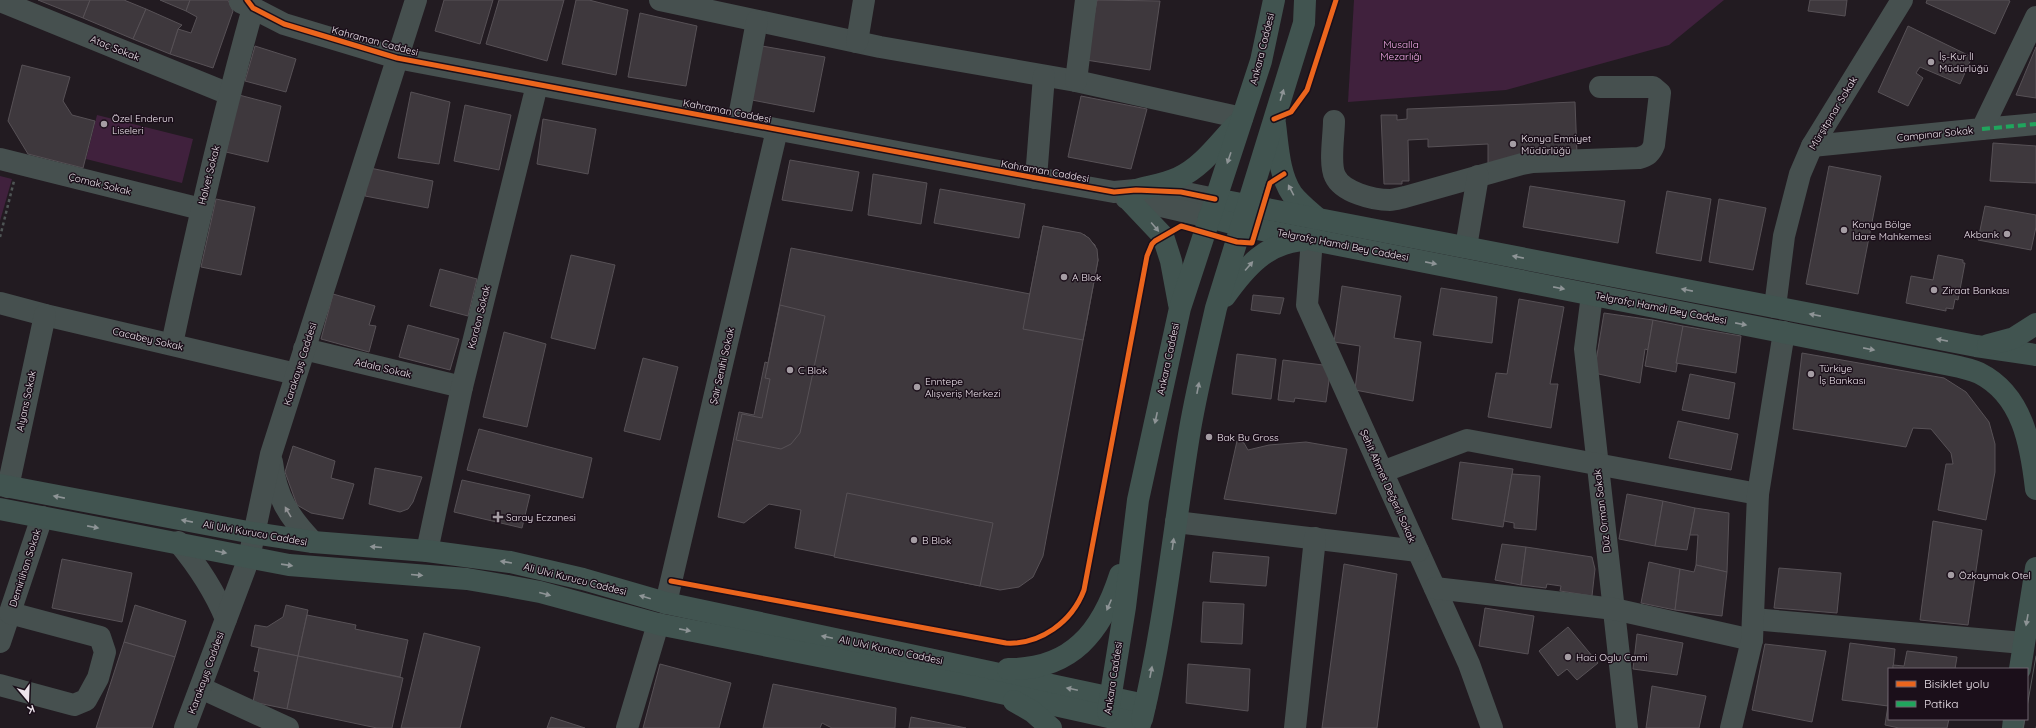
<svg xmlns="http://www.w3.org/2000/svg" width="2036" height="728" font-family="Quicksand,sans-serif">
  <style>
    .green { fill: #40213d }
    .building { fill: #3e383d; stroke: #575156 }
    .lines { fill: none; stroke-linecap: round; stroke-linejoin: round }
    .path { stroke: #4f5555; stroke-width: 2.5; stroke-dasharray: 3 3; stroke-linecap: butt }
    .minor { stroke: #46504f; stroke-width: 22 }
    .major { stroke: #415450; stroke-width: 22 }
    .tram { stroke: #555758; stroke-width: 1 }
    .quiet { stroke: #20a55d; stroke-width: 4; stroke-dasharray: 8 4; stroke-linecap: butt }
    .cycleway-casing { stroke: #1b0f1a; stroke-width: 8 }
    .cycleway { stroke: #eb651d; stroke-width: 5 }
    .oneway { fill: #8e9496 }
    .oneway2 { fill: #919295 }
    .poi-dot { fill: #a59da4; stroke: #1b0f1a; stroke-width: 1.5 }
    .labels { text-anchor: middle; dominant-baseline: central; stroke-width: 3; stroke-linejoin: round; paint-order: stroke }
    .street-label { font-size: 10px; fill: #ece3eb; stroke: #1b0f1a }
    .park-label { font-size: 10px; fill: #fab0f0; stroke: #1b0f1a }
    .poi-label { font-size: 10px; fill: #ece3eb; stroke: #1b0f1a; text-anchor: start }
  </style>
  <rect width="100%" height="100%" fill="#221b21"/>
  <g class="green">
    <path d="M1354 0H1724L1669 45 1506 90 1348 102Z"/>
    <path d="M97 115 193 139 182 183 86 159Z"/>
    <path d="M0 176 12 179 0 221Z"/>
  </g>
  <g class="building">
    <path d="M38 0H90L83 18Z"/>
    <path d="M90 0H124L146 9 133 39 83 18Z"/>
    <path d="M160 0H190L186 11Z"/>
    <path d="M190 0H228L233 11 213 68 170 54 178 29 191 33 197 17 186 11Z"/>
    <path d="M444 0H493L480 44 435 31Z"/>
    <path d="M499 0H564L547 61 486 44Z"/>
    <path d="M576 0H589L628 10 616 75 562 64Z"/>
    <path d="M1097 0 1160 1 1150 70 1086 60Z"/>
    <path d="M1810 0H1847L1845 16 1808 11Z"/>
    <path d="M1927 0H2008L2010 1 1995 34 1926 3Z"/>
    <path d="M146 9 182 25 178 29 170 54 133 39Z"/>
    <path d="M640 13 697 26 686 86 628 77Z"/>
    <path d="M1908 26 1972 57 1960 84 1920 67 1916 73 1923 78 1908 106 1878 92Z"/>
    <path d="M255 46 296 59 286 92 245 81Z"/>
    <path d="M762 46 825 57 814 112 752 100Z"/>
    <path d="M2036 47V98L2016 95Z"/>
    <path d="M22 65 70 77 63 101 72 115 95 121 83 168 28 154 8 121Z"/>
    <path d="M411 92 450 102 439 164 398 158Z"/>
    <path d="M239 95 281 106 268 162 226 152Z"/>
    <path d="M1081 96 1147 109 1131 169 1068 157Z"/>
    <path d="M1575 102 1577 154 1488 164V144L1428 147V139L1408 140 1409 181H1402V184H1384L1381 115H1397V120L1407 119V109Z"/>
    <path d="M465 105 511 115 499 170 454 161Z"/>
    <path d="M543 119 596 129 588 174 537 164Z"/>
    <path d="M1993 143 2036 146V183L1990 181Z"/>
    <path d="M790 160 859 172 852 211 782 200Z"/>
    <path d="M1829 166 1881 176 1858 294 1806 284Z"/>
    <path d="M370 168 433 181 428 208 365 196Z"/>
    <path d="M873 174 927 183 921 224 868 215Z"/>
    <path d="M1530 186 1625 201 1618 243 1523 227Z"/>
    <path d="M940 189 1025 204 1019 238 934 223Z"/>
    <path d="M1667 191 1711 199 1701 261 1656 253Z"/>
    <path d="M216 199 255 207 241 275 201 267Z"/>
    <path d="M1719 199 1766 208 1753 270 1709 262Z"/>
    <path d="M1985 206 2036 215V227L2031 250 1978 240Z"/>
    <path d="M1043 226 1085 235 1095 245 1098 260 1043 556 1033 577 1019 587 1000 590 795 548 801 510 769 504 744 523 718 517 739 412 754 415 765 362 768 363 791 248 1030 294Z"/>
    <path d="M1043 226 1081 233 1089 238 1097 249 1098 260 1083 340 1023 329Z"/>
    <path d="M571 255 615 265 595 349 551 338Z"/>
    <path d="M1938 255 1963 260V263H1965L1958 300 1955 299 1953 309 1946 308V311L1906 303 1911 276 1933 280Z"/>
    <path d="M440 269 477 279 468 316 430 306Z"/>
    <path d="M1342 286 1401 296 1394 338 1421 342 1413 401 1355 390 1360 346 1334 342Z"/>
    <path d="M1441 288 1497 297 1492 343 1433 335Z"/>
    <path d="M333 294 375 306 369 325 376 326 369 352 321 339Z"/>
    <path d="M1253 295 1284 298 1280 314 1251 310Z"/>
    <path d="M1519 299 1564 307 1550 384H1558L1551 428 1488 417 1496 373 1507 374Z"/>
    <path d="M780 305 825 316 800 433 791 444 781 449 736 440 742 414 762 418 770 379 765 378Z"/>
    <path d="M1604 313 1653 320 1648 350 1645 349 1640 383 1594 373Z"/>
    <path d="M1653 320 1683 326 1676 372 1645 366Z"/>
    <path d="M408 325 459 339 450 370 399 357Z"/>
    <path d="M1683 326 1741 336 1736 373 1676 363Z"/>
    <path d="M504 332 546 344 527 427 483 417Z"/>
    <path d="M1802 353 1944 378 1966 392 1989 422 1995 444V472L1986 520 1938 510 1946 464H1953L1951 453 1931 429 1913 428 1906 447 1793 429Z"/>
    <path d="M1237 354 1276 359 1271 399 1232 394Z"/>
    <path d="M643 358 678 367 660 440 624 431Z"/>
    <path d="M1283 360 1331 366 1326 402 1295 398 1294 402 1278 400Z"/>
    <path d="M1690 374 1735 383 1729 419 1682 410Z"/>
    <path d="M1678 421 1738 434 1731 470 1669 458Z"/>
    <path d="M479 429 592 458 583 498 467 470Z"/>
    <path d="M1237 441 1244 443 1248 450 1269 445 1306 442 1347 449 1336 514 1224 499Z"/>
    <path d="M293 446 335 461 331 478 354 484 343 519 311 513 297 505 285 472Z"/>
    <path d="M1460 462 1513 469 1503 527 1452 519Z"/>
    <path d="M375 468 422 477 413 502 408 509 400 512 369 504Z"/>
    <path d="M1512 474 1540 476 1536 530 1514 528V523L1504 521Z"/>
    <path d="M462 480 530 495 522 528 454 512Z"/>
    <path d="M847 493 993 523 980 586 834 557Z"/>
    <path d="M1627 494 1663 501 1655 546 1619 539Z"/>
    <path d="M1663 501 1695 508 1687 550 1655 546Z"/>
    <path d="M1695 508 1729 513 1727 572 1696 565 1698 535H1690Z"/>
    <path d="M1933 521 1982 530 1968 625 1920 620Z"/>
    <path d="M1502 544 1526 547 1521 585 1495 580Z"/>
    <path d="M1526 547 1592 557 1595 569 1592 596 1560 591 1561 586 1547 584 1546 588 1521 585Z"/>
    <path d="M1213 552 1269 557 1266 586 1210 582Z"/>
    <path d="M62 559 132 573 122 622 52 608Z"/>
    <path d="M1649 562 1680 569 1675 610 1641 603Z"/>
    <path d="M1344 564 1397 574 1377 728H1322Z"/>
    <path d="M1696 565 1727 572 1722 616 1675 610 1680 569 1694 572Z"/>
    <path d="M1779 568 1841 573 1837 613 1774 608Z"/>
    <path d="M1203 602 1244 604 1242 644 1201 642Z"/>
    <path d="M135 605 186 621 175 657 124 642Z"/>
    <path d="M286 605 308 610 298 656 251 646 255 625 267 627 283 617Z"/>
    <path d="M1485 608 1534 616 1528 654 1479 646Z"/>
    <path d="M307 615 356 625 355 629 408 640 400 677 298 656Z"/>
    <path d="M1568 627 1598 663 1577 680 1567 669 1558 676 1539 651Z"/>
    <path d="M424 633 480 647 460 728H401Z"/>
    <path d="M1637 634 1683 643 1677 675 1633 669Z"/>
    <path d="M124 642 175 657 152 728H96Z"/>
    <path d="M1850 643 1895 649 1893 669H1889L1888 706 1842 700Z"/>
    <path d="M1765 644 1826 651 1812 722 1752 710Z"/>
    <path d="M259 648 298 656 287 709 253 702 259 672 254 671Z"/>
    <path d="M1907 651 1957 657 1955 669H1893V665L1904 666Z"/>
    <path d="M298 656 403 678 392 728H377L287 709Z"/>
    <path d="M660 664 731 683 719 728H643Z"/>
    <path d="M1188 664 1250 669 1248 711 1186 703Z"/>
    <path d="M773 684 896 708 895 728H832L822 723 820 728H763Z"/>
    <path d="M1652 686 1706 696 1699 728H1646Z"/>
    <path d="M1889 699V719H1949L1947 728H1899L1885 725Z"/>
    <path d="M551 717 585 728H547Z"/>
    <path d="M911 717 966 728H909Z"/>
  </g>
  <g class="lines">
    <path class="path" d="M0 237 14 181"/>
    <g class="minor">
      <path d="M247 0 253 8 284 24 397 58 1036 178 1114 192 1136 190 1181 192 1215 199"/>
      <path d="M660 0 880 47 1076 81 1242 118"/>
      <path d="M0 1 229 94"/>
      <path d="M857 42 864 0"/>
      <path d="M1076 81 1086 0"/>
      <path d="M1334 121C1334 135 1329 164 1335 176 1342 192 1373 200 1390 200 1395 200 1400 198 1405 197L1522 164 1533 162 1639 158C1647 156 1651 153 1654 145L1660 93 1653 87H1600"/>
      <path d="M738 122 757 21"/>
      <path d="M1982 129 2036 124"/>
      <path d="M1812 146 1982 129 2036 17"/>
      <path d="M0 159 201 209"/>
      <path d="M1036 178 1044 76"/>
      <path d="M1126 198 1209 217"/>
      <path d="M1312 239 1307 305 1469 664 1492 728"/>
      <path d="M1466 247 1478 176"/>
      <path d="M1592 295 1585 349 1627 728"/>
      <path d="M0 303 45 315 296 374"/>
      <path d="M1775 307 1784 236 1800 174 1812 146 1902 0"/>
      <path d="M172 344C196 231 222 119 253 8L240 2"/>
      <path d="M304 349 462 387"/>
      <path d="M272 462C276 497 289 517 313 542"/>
      <path d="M1382 472 1467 440 1758 494"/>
      <path d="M8 487 45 315"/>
      <path d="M1176 522 1418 551"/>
      <path d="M178 542C198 566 214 590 226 619"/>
      <path d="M427 551 462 387 537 85"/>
      <path d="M1435 588 1614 609 1752 640"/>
      <path d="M666 603 777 130"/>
      <path d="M1753 619 2023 643"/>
      <path d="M0 642 42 517"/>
      <path d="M0 685 74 705 86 700 98 678 105 652 100 637 10 613"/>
      <path d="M201 688 288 728"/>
      <path d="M185 728 249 558 271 454 416 0"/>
      <path d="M627 728 658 624"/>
      <path d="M1295 728 1315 538"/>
      <path d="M1731 728 1752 640 1758 494 1784 332"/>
    </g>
    <g class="major">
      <path d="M1275 124C1278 147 1279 175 1292 194 1299 203 1309 211 1317 218"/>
      <path d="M1136 190C1150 186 1165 184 1178 178 1202 167 1218 144 1236 125"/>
      <path d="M1128 199 1163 236 1171 261 1179 304"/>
      <path d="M1215 199 1976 346 2036 355"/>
      <path d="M1209 217 1242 226 1950 365C1960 367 1970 369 1979 373 2023 395 2031 445 2036 489"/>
      <path d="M1225 296C1245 268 1266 243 1303 240"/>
      <path d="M1988 345 2014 338 2036 324"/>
      <path d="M0 485 253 533 313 542 427 551 510 562 583 579 666 603 1145 705"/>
      <path d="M0 509 289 565 467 579 508 586 540 592 658 624 965 685 1140 724"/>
      <path d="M1008 669C1072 670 1102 631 1120 575"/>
      <path d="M2020 669 2036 568"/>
      <path d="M1014 701 1033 712 1051 728"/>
      <path d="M1108 712 1125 607 1138 500 1180 308 1261 61 1274 0"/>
      <path d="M1142 719C1165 623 1174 526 1190 429 1197 389 1207 348 1216 308L1304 23 1305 0"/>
      <path d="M2013 728 2014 719"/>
    </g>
    <g class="tram">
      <path d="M2027 707 2036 656"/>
      <path d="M2023 728 2025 719"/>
      <path d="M2036 728V727"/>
    </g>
    <path class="quiet" d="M1982 129 2036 124"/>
    <defs>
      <g id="cycleway">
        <path d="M247 0 253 8 284 24 397 58 1036 178 1114 192 1136 190 1181 192 1215 199"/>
        <path d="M1274 119 1291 112 1307 90 1336 0"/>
        <path d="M671 581 1006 643C1040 645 1072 622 1084 590L1147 256 1152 244 1155 241 1181 226 1237 242 1252 243 1270 183 1284 174"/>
      </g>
    </defs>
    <use href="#cycleway" class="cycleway-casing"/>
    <use href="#cycleway" class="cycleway"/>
  </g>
  <defs><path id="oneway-solid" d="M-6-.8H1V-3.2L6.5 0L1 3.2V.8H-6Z"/></defs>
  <g class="oneway">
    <use href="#oneway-solid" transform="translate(1282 95) rotate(-73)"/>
    <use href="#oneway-solid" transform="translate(1229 158) rotate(109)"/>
    <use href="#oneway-solid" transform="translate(1291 190) rotate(-118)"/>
    <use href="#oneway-solid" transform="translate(1155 227) rotate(50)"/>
    <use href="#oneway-solid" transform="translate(1518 257) rotate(-169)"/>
    <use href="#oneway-solid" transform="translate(1431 263) rotate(11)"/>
    <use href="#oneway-solid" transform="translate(1249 266) rotate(-49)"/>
    <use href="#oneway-solid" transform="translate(1559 288) rotate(11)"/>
    <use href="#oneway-solid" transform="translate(1687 290) rotate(-169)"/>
    <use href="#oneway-solid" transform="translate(1815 315) rotate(-169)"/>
    <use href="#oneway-solid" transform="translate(1741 324) rotate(11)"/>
    <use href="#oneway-solid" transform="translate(1942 340) rotate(-169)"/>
    <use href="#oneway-solid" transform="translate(1869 349) rotate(11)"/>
    <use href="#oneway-solid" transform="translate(1198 388) rotate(-79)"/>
    <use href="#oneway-solid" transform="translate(1156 418) rotate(102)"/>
    <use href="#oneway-solid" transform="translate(59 497) rotate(-169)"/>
    <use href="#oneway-solid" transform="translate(187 521) rotate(-169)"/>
    <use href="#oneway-solid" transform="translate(93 527) rotate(11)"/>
    <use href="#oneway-solid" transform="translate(1173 544) rotate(-82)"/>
    <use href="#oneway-solid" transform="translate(376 547) rotate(-175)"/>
    <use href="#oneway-solid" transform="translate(221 552) rotate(12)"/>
    <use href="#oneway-solid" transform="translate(506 562) rotate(-171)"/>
    <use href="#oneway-solid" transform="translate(287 565) rotate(8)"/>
    <use href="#oneway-solid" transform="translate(417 575) rotate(5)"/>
    <use href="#oneway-solid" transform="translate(545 594) rotate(15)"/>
    <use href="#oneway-solid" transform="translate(645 597) rotate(-164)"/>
    <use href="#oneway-solid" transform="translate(1109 605) rotate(113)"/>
    <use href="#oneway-solid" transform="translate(2027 620) rotate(100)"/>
    <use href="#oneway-solid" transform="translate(685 630) rotate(11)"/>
    <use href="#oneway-solid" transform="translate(827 637) rotate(-168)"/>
    <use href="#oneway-solid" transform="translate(1151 672) rotate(-79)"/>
    <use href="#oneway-solid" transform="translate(1072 689) rotate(-168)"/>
  </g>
  <use class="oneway2" href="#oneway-solid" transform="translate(288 512) rotate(-120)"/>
  <g class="poi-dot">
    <circle cx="1931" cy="62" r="4"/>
    <circle cx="104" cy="124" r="4"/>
    <circle cx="1513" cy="144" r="4"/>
    <circle cx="1844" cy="230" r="4"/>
    <circle cx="2007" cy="234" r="4"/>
    <circle cx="1064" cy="277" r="4"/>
    <circle cx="1934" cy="290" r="4"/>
    <circle cx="790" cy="370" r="4"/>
    <circle cx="1811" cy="374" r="4"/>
    <circle cx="917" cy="387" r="4"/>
    <circle cx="1209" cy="437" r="4"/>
    <path d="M496 511h4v4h4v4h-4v4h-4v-4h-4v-4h4z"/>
    <circle cx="914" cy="540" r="4"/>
    <circle cx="1951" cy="575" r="4"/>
    <circle cx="1568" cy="657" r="4"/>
  </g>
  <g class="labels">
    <g class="street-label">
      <text transform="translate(375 41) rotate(15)">Kahraman Caddesi</text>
      <text transform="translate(115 48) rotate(22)">Ataç Sokak</text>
      <text transform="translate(1262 49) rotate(-76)">Ankara Caddesi</text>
      <text transform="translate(727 111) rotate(11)">Kahraman Caddesi</text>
      <text transform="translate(1833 113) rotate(-59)">Mürşitpınar Sokak</text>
      <text transform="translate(1935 134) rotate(-6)">Campınar Sokak</text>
      <text transform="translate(1045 171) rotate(10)">Kahraman Caddesi</text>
      <text transform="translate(209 175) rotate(-76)">Halvet Sokak</text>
      <text transform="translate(100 184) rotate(14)">Çomak Sokak</text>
      <text transform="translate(1343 245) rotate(11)">Telgrafçı Hamdi Bey Caddesi</text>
      <text transform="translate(1661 308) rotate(11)">Telgrafçı Hamdi Bey Caddesi</text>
      <text transform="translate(479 317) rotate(-76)">Kordon Sokak</text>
      <text transform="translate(148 339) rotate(13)">Cacabey Sokak</text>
      <text transform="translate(1168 359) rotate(-78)">Ankara Caddesi</text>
      <text transform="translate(300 364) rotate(-72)">Karakayış Caddesi</text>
      <text transform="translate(722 366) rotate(-77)">Şair Senihi Sokak</text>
      <text transform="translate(383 368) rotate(13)">Adala Sokak</text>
      <text transform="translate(26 401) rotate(-78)">Alyans Sokak</text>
      <text transform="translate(1388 486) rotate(66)">Şehit Ahmet Değerli Sokak</text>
      <text transform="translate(1602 511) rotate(-97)">Düz Orman Sokak</text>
      <text transform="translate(255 533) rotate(10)">Ali Ulvi Kurucu Caddesi</text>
      <text transform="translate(25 568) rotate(-72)">Demirlihan Sokak</text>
      <text transform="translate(575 579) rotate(14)">Ali Ulvi Kurucu Caddesi</text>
      <text transform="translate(891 650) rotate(12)">Ali Ulvi Kurucu Caddesi</text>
      <text transform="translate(206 673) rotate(-70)">Karakayış Caddesi</text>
      <text transform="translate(1113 678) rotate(-81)">Ankara Caddesi</text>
    </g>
    <g class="park-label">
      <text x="1401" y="44">Musalla<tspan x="1401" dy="12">Mezarlığı</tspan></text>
    </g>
    <g class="poi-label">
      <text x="1939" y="56">İş-Kur İl<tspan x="1939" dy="12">Müdürlüğü</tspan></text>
      <text x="112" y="118">Özel Enderun<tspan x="112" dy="12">Liseleri</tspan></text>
      <text x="1521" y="138">Konya Emniyet<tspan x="1521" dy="12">Müdürlüğü</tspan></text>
      <text x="1852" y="224">Konya Bölge<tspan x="1852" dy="12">İdare Mahkemesi</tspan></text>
      <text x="1999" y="234" text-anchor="end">Akbank</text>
      <text x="1072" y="277">A Blok</text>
      <text x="1942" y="290">Ziraat Bankası</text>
      <text x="1819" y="368">Türkiye<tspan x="1819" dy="12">İş Bankası</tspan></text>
      <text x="798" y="370">C Blok</text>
      <text x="925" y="381">Enntepe<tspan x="925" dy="12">Alışveriş Merkezi</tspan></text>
      <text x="1217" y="437">Bak Bu Gross</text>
      <text x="506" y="517">Saray Eczanesi</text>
      <text x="922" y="540">B Blok</text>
      <text x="1959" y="575">Özkaymak Otel</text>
      <text x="1576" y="657">Haci Oglu Cami</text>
    </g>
  </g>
  <rect x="1888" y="668" width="140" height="52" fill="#1b0f1a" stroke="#6f646e"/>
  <rect x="1896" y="681" width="20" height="6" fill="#eb651d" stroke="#6f646e"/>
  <text x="1924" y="688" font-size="12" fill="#ece3eb">Bisiklet yolu</text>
  <rect x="1896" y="701" width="20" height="6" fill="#20a55d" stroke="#6f646e"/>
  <text x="1924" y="708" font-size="12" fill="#ece3eb">Patika</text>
  <g transform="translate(28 700) rotate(161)" stroke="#1b0f1a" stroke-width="3" paint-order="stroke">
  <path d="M0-3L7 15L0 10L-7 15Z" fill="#ece3eb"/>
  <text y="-6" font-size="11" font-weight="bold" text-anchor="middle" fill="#ece3eb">K</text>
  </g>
</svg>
